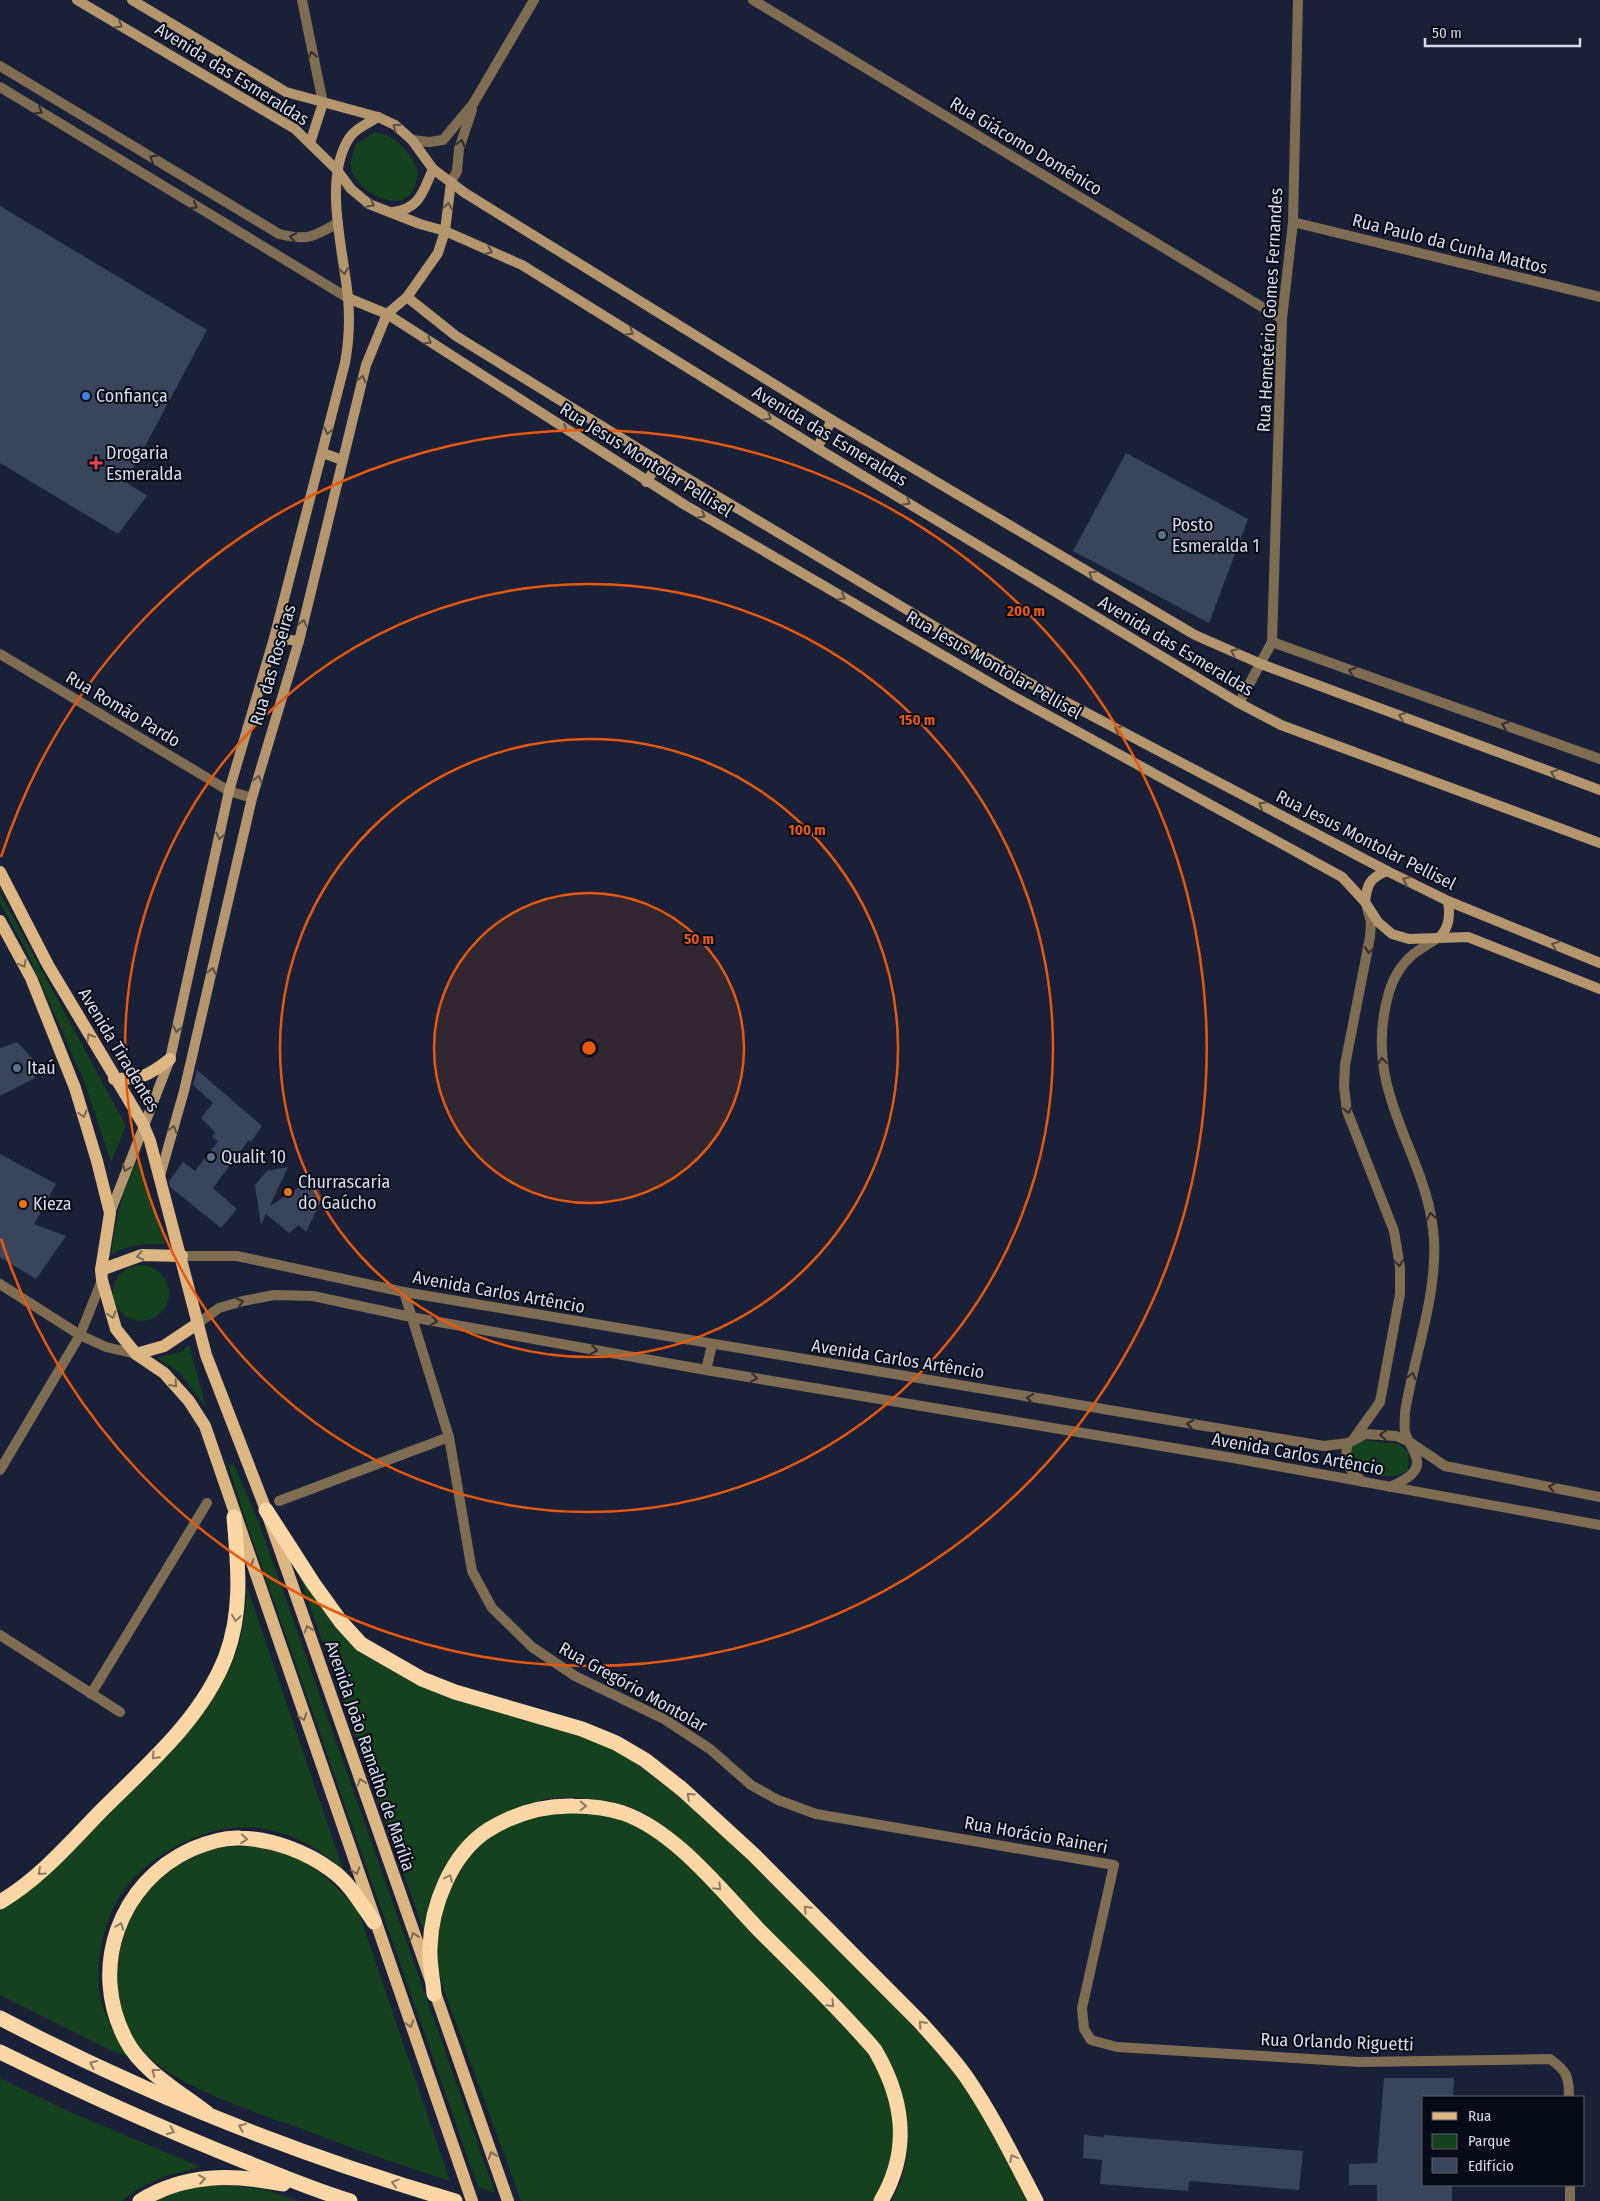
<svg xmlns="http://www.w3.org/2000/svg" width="1600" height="2201" font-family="'Fira Sans Condensed',sans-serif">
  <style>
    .green { fill: #15411e }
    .building { fill: #3b445d }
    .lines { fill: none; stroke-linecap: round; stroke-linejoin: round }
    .minor { stroke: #7e6c53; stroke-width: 10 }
    .tertiary { stroke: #7e6c53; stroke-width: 10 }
    .secondary { stroke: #b3966e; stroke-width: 10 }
    .primary { stroke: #dcb783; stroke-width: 12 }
    .motorway { stroke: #fbd7a5; stroke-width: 15 }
    .oneway { stroke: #5d5042 }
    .oneway2 { stroke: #312d2b }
    .oneway3 { stroke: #7c6a52 }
    .oneway4 { stroke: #8d7b64 }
    .ring { fill: none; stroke: #e8590c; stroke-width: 2.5 }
    .shop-dot { fill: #3f7fe0; stroke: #070b15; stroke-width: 2 }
    .health-dot { fill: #e0444e; stroke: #070b15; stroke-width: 2 }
    .service-dot { fill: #5c6f8a; stroke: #070b15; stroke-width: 2 }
    .food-dot { fill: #e8710a; stroke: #070b15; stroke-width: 2 }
    .labels { text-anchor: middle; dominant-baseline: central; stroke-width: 4; stroke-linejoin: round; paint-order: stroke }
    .street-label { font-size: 18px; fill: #d6dcec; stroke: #070b15 }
    .poi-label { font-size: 18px; fill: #d6dcec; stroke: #070b15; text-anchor: start }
    .centre { fill: #e8590c; stroke: #070b15; stroke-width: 2.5 }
    .ring-label { font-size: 15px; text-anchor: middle; font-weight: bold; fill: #e8590c; stroke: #070b15; stroke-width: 4; stroke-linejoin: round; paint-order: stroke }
  </style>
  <rect width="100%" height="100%" fill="#192037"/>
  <g class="green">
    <path d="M375 132C391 134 400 142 409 155 417 164 419 171 416 183 407 219 355 193 351 167 350 160 354 151 356 144Z"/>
    <path d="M0 893 126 1126 111 1162 84 1081 27 952 0 903Z"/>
    <path d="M138 1159 165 1244C145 1244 128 1244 111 1255 115 1220 123 1190 138 1159Z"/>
    <circle cx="141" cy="1293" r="28"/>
    <path d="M189 1345 206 1407 180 1373 157 1358 181 1352Z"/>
    <path d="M1362 1440 1399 1444 1409 1453 1408 1470C1395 1481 1366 1476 1352 1466L1350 1449Z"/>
    <path d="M234 1464 259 1523 495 2193 478 2187 248 1527 228 1465Z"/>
    <path d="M297 1569 347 1640 368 1657 425 1687 601 1743 634 1762 697 1810 892 2004 945 2061 980 2110 1029 2201H891L901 2182 907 2155 908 2126 865 2029 694 1851 668 1829 646 1814 624 1805 573 1797 545 1799 523 1806 498 1817 473 1833 424 1932Z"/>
    <path d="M247 1587 343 1869C320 1851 299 1836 270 1830 218 1818 160 1847 127 1886 105 1914 94 1960 100 1995 104 2018 117 2037 128 2057L110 2050 0 1995V1911C41 1887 73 1849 107 1815 153 1768 206 1723 233 1661 243 1638 245 1613 247 1587Z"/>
    <path d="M548 1812 600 1813 648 1829 691 1867 862 2043 878 2067 890 2091 896 2143 890 2170 875 2201H521L446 1995C443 1987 440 1978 438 1969 429 1919 454 1853 501 1829 516 1822 533 1817 548 1812Z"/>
    <path d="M252 1846C306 1855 322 1871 358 1910L450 2181C394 2164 340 2143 285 2123 178 2084 78 2053 131 1914 145 1879 186 1853 222 1847 232 1846 242 1847 252 1846Z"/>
    <path d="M0 2078 70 2112 201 2167 166 2176 141 2187 121 2201H0Z"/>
    <path d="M208 2182 267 2190 298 2201H147Z"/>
  </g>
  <g class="building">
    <path d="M0 206 207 330 126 482 147 496 118 534 0 463Z"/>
    <path d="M1126 453 1248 519 1209 623 1073 551Z"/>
    <path d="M17 1042 32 1058 35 1078 0 1096V1048Z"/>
    <path d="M197 1070 262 1126 251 1142 249 1140 213 1188 237 1209 221 1228 170 1187 169 1181 183 1162 195 1171 218 1141 212 1137 215 1132 201 1118 213 1103 193 1085Z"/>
    <path d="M0 1154 56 1184 34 1224 66 1236 36 1279 0 1257Z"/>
    <path d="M288 1167 270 1206 315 1177 322 1199 306 1232 299 1225 289 1233 266 1214 261 1225 255 1185 267 1171Z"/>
    <path d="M1384 2078H1454L1453 2097H1424V2185H1452V2201H1377V2185H1349V2164L1377 2163Z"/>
    <path d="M1084 2135 1104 2137V2135L1303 2151 1299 2190 1189 2181 1188 2191 1100 2184 1102 2160 1083 2158Z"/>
  </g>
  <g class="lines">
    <g class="minor">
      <path d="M302 0 323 103"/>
      <path d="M753 0 1282 319"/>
      <path d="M0 66 279 234C308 241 313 237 338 223"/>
      <path d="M0 87 348 298"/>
      <path d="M412 140 429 142 443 140 473 104 534 0"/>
      <path d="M451 182 457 171 459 149 472 110"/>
      <path d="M1293 222 1600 297"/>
      <path d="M1272 642 1600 759"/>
      <path d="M0 654 229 791 252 798"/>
      <path d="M1239 703 1272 642 1282 319 1293 222 1298 0"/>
      <path d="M0 1284 80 1335 106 1347 136 1354"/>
      <path d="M404 1292 449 1437 472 1571 492 1608 532 1647 575 1676 664 1719 710 1749 751 1785 778 1800 816 1814 1114 1865 1082 2008 1084 2029 1091 2040 1117 2047 1359 2062 1550 2059C1567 2071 1569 2077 1569 2097"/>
      <path d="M0 1470 80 1335 102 1280"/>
      <path d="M279 1501 449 1437"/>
      <path d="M0 1635 120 1712"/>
      <path d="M91 1694 207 1503"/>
      <path d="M1570 2185V2201"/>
    </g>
    <g class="tertiary">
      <path d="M182 1256H237L404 1292 1324 1446 1348 1443 1365 1434 1396 1436 1408 1441 1445 1466 1600 1497"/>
      <path d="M197 1324 219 1308 243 1301 274 1295 313 1296 411 1317 706 1370 1233 1458 1600 1525"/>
      <path d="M706 1370 712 1345"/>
      <path d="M1355 1437 1380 1402 1400 1294V1267L1394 1231 1347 1111 1344 1087 1345 1065 1370 937 1371 922 1367 908"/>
      <path d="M1348 1443C1343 1461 1349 1471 1363 1482"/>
      <path d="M1390 1487C1403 1481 1424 1472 1415 1454 1412 1446 1407 1440 1405 1432 1404 1426 1405 1419 1405 1412 1414 1356 1437 1298 1434 1240 1429 1156 1367 1101 1385 1009 1389 989 1394 973 1409 958 1417 950 1430 943 1440 937"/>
    </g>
    <g class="secondary">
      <path d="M77 0 295 129 337 170 351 189 369 204 420 224 445 231 522 265 817 448 1239 703 1281 725 1600 843"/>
      <path d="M132 0 286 92 378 117 395 125 412 140 433 169 465 193 832 420 1195 635 1261 664 1600 790"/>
      <path d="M310 143 323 103"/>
      <path d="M393 212C420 209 423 191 433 169"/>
      <path d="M407 297 456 336 660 462 1026 681 1387 871 1448 901 1600 963"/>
      <path d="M348 298 387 314 685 505 1011 695 1342 877 1365 902 1378 922 1392 934 1409 939 1468 937 1600 989"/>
      <path d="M817 448 832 420"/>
      <path d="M323 453 342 460"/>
      <path d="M646 482 660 462"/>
      <path d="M274 638 299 641"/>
      <path d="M1365 902C1367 885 1369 878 1387 871"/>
      <path d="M1440 937C1450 926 1450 914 1448 901"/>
      <path d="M160 1176 184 1091 252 798 299 641 366 365 387 314 407 297 438 253 445 231 451 182"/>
      <path d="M110 1213 170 1059 229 791 274 638 345 363C349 341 350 320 348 298 344 252 323 182 348 140 354 129 367 124 378 117"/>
    </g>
    <g class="primary">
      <path d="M0 872 48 965 143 1124 150 1141 206 1355 266 1510 508 2201"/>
      <path d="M0 921 31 978 75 1088 97 1161 110 1213 101 1270 102 1280 116 1329 136 1354 164 1373 189 1401 205 1426 472 2201"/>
      <path d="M114 1079C142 1079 148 1076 170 1059"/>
      <path d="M101 1270 142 1255 182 1256"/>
      <path d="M136 1354 164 1346 197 1324"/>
    </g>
    <g class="motorway">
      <path d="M266 1510 313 1583 341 1622 361 1644 422 1679 455 1692 582 1729 616 1743 645 1760 682 1789 754 1855 920 2022C936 2040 953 2058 967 2078 993 2116 1014 2159 1036 2201"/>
      <path d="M0 1902C39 1879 69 1844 101 1811 147 1765 202 1719 226 1656 243 1610 238 1565 234 1517"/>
      <path d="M434 1994C433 1979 429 1963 430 1948 431 1906 451 1854 488 1830 514 1814 543 1805 574 1806 591 1806 607 1808 623 1813 677 1832 723 1893 762 1933 800 1971 840 2009 875 2050 904 2100 911 2150 881 2201"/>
      <path d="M0 2018C145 2094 298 2155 455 2201"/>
      <path d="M0 2052C81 2092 163 2129 246 2162 281 2176 314 2190 350 2201"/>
      <path d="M207 2113C180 2092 142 2071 126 2040 88 1969 119 1882 192 1849 206 1843 224 1837 240 1838 272 1839 305 1851 331 1870 350 1883 361 1904 374 1922"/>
      <path d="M140 2201C185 2173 233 2174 283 2184"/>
    </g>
  </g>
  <defs><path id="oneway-chevron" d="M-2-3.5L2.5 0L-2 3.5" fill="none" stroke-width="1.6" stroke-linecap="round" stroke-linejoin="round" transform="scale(1.25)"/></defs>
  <g class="oneway">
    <use href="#oneway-chevron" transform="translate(119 25) rotate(31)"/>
    <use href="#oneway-chevron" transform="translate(396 127) rotate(-146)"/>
    <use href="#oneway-chevron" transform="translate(371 204) rotate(30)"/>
    <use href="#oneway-chevron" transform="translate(448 206) rotate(-82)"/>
    <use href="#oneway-chevron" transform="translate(489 251) rotate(23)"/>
    <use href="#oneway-chevron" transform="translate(344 271) rotate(83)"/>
    <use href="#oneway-chevron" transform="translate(630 332) rotate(32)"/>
    <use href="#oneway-chevron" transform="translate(428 341) rotate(33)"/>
    <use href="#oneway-chevron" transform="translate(362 379) rotate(-76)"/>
    <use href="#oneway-chevron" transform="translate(768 417) rotate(32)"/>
    <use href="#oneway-chevron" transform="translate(564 429) rotate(33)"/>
    <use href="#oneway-chevron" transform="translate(328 431) rotate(104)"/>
    <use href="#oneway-chevron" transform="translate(907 502) rotate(31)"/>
    <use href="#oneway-chevron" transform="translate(702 515) rotate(30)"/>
    <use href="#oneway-chevron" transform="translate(1092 574) rotate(-149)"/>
    <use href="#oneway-chevron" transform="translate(842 597) rotate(30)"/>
    <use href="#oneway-chevron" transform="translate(303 623) rotate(-77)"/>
    <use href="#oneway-chevron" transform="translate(1234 652) rotate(-157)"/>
    <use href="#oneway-chevron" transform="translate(1402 716) rotate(-160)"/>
    <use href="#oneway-chevron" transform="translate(1118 729) rotate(-152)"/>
    <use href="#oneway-chevron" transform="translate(1554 773) rotate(-160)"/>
    <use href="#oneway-chevron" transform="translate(258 779) rotate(-74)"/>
    <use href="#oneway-chevron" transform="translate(1262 805) rotate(-152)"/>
    <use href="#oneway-chevron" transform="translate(220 836) rotate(102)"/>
    <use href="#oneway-chevron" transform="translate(1406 880) rotate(-155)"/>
    <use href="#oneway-chevron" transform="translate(1555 945) rotate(-158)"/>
    <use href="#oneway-chevron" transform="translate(212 971) rotate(-77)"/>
    <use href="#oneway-chevron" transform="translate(177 1029) rotate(102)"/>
    <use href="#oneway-chevron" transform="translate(173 1129) rotate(-73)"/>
    <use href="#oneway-chevron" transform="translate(126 1168) rotate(112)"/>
  </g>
  <g class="oneway2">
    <use href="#oneway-chevron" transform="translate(312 55) rotate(-101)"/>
    <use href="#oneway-chevron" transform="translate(39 111) rotate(31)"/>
    <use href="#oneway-chevron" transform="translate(461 143) rotate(-74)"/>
    <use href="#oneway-chevron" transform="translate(153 158) rotate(-149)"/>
    <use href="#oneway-chevron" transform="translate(194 206) rotate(31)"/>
    <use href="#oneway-chevron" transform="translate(293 237) rotate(-169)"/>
    <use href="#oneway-chevron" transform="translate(1352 671) rotate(-160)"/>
    <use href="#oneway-chevron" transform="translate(1505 725) rotate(-160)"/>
    <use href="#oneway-chevron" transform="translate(1369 950) rotate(98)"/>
    <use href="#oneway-chevron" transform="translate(1382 1061) rotate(-97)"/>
    <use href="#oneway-chevron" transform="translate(1348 1110) rotate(78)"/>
    <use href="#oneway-chevron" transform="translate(1431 1216) rotate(-99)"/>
    <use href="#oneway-chevron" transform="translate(1399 1263) rotate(84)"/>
    <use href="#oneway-chevron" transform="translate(240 1302) rotate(-15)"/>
    <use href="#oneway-chevron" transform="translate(434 1321) rotate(10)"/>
    <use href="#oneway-chevron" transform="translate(594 1350) rotate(10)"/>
    <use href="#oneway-chevron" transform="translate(1412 1376) rotate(-78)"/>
    <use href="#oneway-chevron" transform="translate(754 1378) rotate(9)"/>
    <use href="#oneway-chevron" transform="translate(1030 1398) rotate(-171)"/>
    <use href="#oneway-chevron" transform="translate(1190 1424) rotate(-171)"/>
    <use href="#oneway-chevron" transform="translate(1383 1435) rotate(-177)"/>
    <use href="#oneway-chevron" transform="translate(1552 1487) rotate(-169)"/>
  </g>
  <g class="oneway3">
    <use href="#oneway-chevron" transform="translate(23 964) rotate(62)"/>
    <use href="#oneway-chevron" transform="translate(90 1037) rotate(-120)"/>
    <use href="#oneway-chevron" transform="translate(83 1114) rotate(74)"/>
    <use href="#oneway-chevron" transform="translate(140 1256) rotate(168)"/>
    <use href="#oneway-chevron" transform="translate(112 1315) rotate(74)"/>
    <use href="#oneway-chevron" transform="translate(174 1384) rotate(48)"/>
    <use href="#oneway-chevron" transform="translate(250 1563) rotate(71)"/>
    <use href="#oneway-chevron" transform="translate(308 1629) rotate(-109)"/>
    <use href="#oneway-chevron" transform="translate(303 1717) rotate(71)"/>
    <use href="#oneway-chevron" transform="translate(361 1782) rotate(-109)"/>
    <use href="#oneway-chevron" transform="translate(356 1871) rotate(71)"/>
    <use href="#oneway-chevron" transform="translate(414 1936) rotate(-109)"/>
    <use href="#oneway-chevron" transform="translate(410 2024) rotate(71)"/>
    <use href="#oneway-chevron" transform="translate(492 2155) rotate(-110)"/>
  </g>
  <g class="oneway4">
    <use href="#oneway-chevron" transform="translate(236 1618) rotate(98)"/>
    <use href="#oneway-chevron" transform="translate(155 1756) rotate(134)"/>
    <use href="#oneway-chevron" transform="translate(690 1796) rotate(-137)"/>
    <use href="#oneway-chevron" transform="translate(583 1806) rotate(2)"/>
    <use href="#oneway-chevron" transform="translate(244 1839) rotate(5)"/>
    <use href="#oneway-chevron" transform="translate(41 1872) rotate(138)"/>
    <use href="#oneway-chevron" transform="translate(449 1878) rotate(-64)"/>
    <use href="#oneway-chevron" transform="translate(718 1887) rotate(46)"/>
    <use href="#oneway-chevron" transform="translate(807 1909) rotate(-135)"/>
    <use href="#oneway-chevron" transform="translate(120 1926) rotate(-69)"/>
    <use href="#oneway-chevron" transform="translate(831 2004) rotate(46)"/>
    <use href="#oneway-chevron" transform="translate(922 2024) rotate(-132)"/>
    <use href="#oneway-chevron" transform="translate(93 2064) rotate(-157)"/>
    <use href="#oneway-chevron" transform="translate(155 2072) rotate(-142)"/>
    <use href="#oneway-chevron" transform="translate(242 2127) rotate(-158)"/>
    <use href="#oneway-chevron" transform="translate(171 2131) rotate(24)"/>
    <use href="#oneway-chevron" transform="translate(1013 2158) rotate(-118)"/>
    <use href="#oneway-chevron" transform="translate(202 2179) rotate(-8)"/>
    <use href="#oneway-chevron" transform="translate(395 2183) rotate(-164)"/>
  </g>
  <circle cx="589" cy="1048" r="155" fill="#e8590c" fill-opacity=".12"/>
  <g class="ring">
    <circle cx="589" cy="1048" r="155"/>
    <circle cx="589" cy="1048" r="309"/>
    <circle cx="589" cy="1048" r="464"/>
    <path d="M1 857A618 618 0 1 1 1 1239"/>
  </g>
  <circle class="shop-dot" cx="86" cy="396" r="5"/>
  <path class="health-dot" d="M93.5 455.5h5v5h5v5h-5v5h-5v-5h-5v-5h5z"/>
  <g class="service-dot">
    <circle cx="1162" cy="535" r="5"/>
    <circle cx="17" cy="1068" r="5"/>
    <circle cx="211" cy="1157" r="5"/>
  </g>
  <g class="food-dot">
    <circle cx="288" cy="1192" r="5"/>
    <circle cx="23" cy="1204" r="5"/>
  </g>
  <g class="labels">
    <g class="street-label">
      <text transform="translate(232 74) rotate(32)">Avenida das Esmeraldas</text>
      <text transform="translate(1026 146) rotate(31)">Rua Giácomo Domênico</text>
      <text transform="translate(1450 244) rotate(14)">Rua Paulo da Cunha Mattos</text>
      <text transform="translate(1270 310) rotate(-87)">Rua Hemetério Gomes Fernandes</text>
      <text transform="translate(830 436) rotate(31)">Avenida das Esmeraldas</text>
      <text transform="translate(646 460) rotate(32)">Rua Jesus Montolar Pellisel</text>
      <text transform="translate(1176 646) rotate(31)">Avenida das Esmeraldas</text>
      <text transform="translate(273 665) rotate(-74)">Rua das Roseiras</text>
      <text transform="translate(994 665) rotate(30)">Rua Jesus Montolar Pellisel</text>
      <text transform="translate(123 709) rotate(31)">Rua Romão Pardo</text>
      <text transform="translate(1366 840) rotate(27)">Rua Jesus Montolar Pellisel</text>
      <text transform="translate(119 1050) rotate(59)">Avenida Tiradentes</text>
      <text transform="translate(499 1292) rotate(10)">Avenida Carlos Artêncio</text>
      <text transform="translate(898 1359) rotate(9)">Avenida Carlos Artêncio</text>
      <text transform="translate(1298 1454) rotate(10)">Avenida Carlos Artêncio</text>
      <text transform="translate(633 1687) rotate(29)">Rua Gregório Montolar</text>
      <text transform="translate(370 1756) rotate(71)">Avenida João Ramalho de Marília</text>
      <text transform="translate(1036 1835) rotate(10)">Rua Horácio Raineri</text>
      <text transform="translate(1337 2042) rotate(2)">Rua Orlando Riguetti</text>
    </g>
    <g class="poi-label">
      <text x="96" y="396">Confiança</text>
      <text x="106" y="453">Drogaria<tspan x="106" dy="21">Esmeralda</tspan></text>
      <text x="1172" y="525">Posto<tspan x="1172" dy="21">Esmeralda 1</tspan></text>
      <text x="27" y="1068">Itaú</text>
      <text x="221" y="1157">Qualit 10</text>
      <text x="298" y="1182">Churrascaria<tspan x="298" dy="21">do Gaúcho</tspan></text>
      <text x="33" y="1204">Kieza</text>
    </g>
  </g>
  <circle cx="589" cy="1048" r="8" class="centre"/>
  <g class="ring-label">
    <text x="1026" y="616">200 m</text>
    <text x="917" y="725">150 m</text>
    <text x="807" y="835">100 m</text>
    <text x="699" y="944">50 m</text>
  </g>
  <rect x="1422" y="2096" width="162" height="90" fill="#070b15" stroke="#5a5f6b"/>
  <rect x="1432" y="2112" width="25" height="8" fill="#dcb783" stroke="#5a5f6b"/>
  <text x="1468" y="2121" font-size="15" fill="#d6dcec">Rua</text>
  <rect x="1432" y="2134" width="25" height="15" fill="#15411e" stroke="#5a5f6b"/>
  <text x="1468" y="2146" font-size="15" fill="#d6dcec">Parque</text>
  <rect x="1432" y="2158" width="25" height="15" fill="#3b445d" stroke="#5a5f6b"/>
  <text x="1468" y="2171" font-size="15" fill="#d6dcec">Edifício</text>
  <path d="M1425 38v8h155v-8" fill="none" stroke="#d6dcec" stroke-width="2.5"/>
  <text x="1432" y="38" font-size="15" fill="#d6dcec" stroke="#070b15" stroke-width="4" paint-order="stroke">50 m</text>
</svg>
